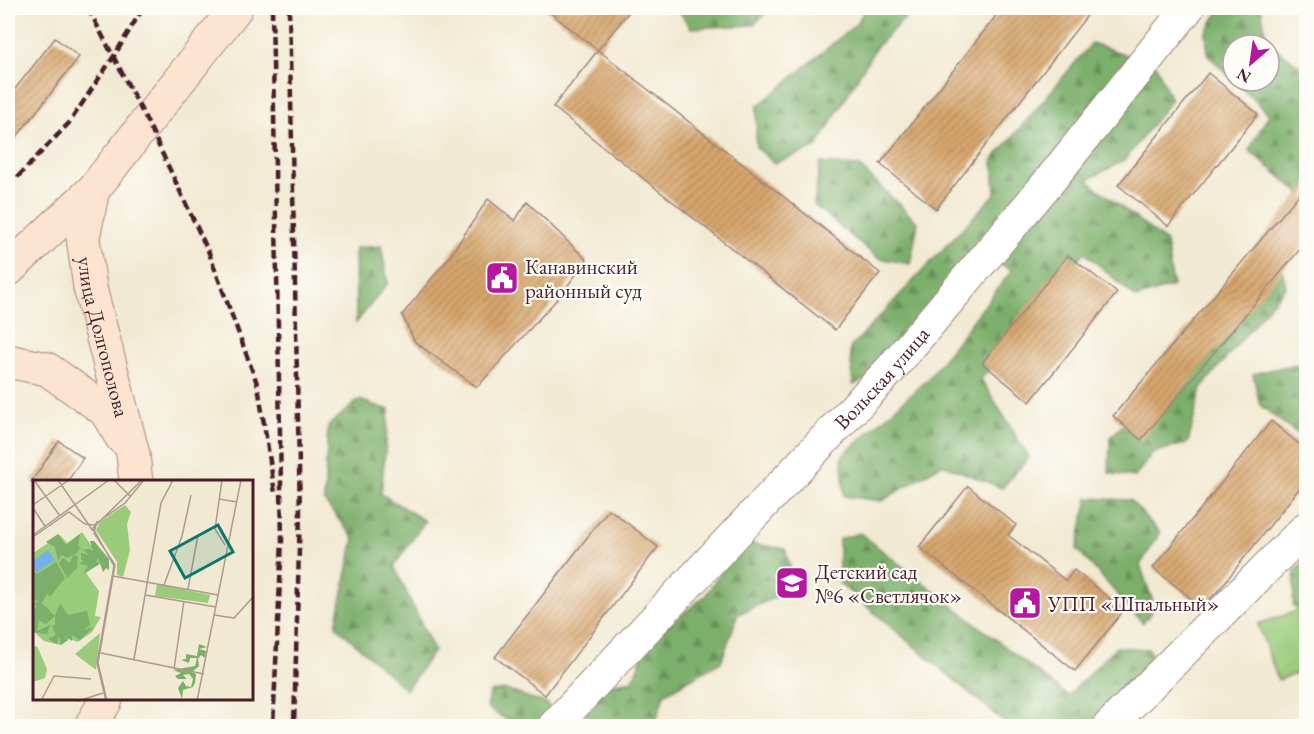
<svg xmlns="http://www.w3.org/2000/svg" width="1314" height="734" font-family="'EB Garamond',serif">
  <style>
    .forest { fill: url(#forest-firs); stroke: #62674a; stroke-width: 1.5 }
    .garden { fill: #9acb7a; stroke: #727552; stroke-width: 1.5 }
    .building { fill: url(#building-hatch) }
    .lines { fill: none; stroke-linecap: round; stroke-linejoin: round }
    .street-casing { stroke: #9e847e; stroke-width: 34 }
    .secondary-casing { stroke: #9e847e; stroke-width: 35 }
    .street { stroke: #fff; stroke-width: 32 }
    .secondary { stroke: #fde4d1; stroke-width: 33 }
    .rail { stroke: #4a1f2b; stroke-width: 4.5; stroke-dasharray: 9 4.5; stroke-linecap: butt }
    .labels { text-anchor: middle; dominant-baseline: central; stroke-width: 4.5; stroke-linejoin: round; paint-order: stroke }
    .poi-label { font-size: 21px; fill: #4a1f2b; stroke: #fdfcf7; text-anchor: start }
    .street-label { font-size: 21px; fill: #4a1f2b; stroke: #fdfcf7 }
    .inset-road { fill: none; stroke: #ae988f; stroke-width: 1.5 }
    .view { fill: #0f766e; fill-opacity: 0.15; stroke: #0f766e; stroke-width: 3 }
    .inset-edge { fill: none; stroke: #4a1f2b; stroke-width: 3 }
  </style>
  <defs>
    <pattern id="forest-firs" width="22" height="20" patternUnits="userSpaceOnUse" patternTransform="scale(1.5)"><rect width="22" height="20" fill="#7baf6a"/><path d="M5 1l3.5 6h-7zM16 11l3.5 6h-7z" fill="#678e57"/></pattern>
    <pattern id="building-hatch" width="6" height="6" patternUnits="userSpaceOnUse" patternTransform="scale(1.5)"><rect width="6" height="6" fill="#d7a66d"/><path d="M-1 1l2-2M0 6l6-6M5 7l2-2" fill="none" stroke="#b0875a"/></pattern>
  </defs>
  <rect width="100%" height="100%" fill="#fdfcf7"/>
  <filter id="ink" filterUnits="userSpaceOnUse"><feTurbulence type="fractalNoise" baseFrequency=".0167" numOctaves="2"/><feDisplacementMap in="SourceGraphic" scale="12" xChannelSelector="R" yChannelSelector="G"/><feConvolveMatrix kernelMatrix="1 2 1 2 8 2 1 2 1" color-interpolation-filters="sRGB"/></filter>
  <filter id="wash" filterUnits="userSpaceOnUse"><feTurbulence type="fractalNoise" baseFrequency=".008" numOctaves="4" result="noise"/><feDisplacementMap in="SourceGraphic" scale="24" xChannelSelector="R" yChannelSelector="G"/><feGaussianBlur stdDeviation="1.35" result="paint"/><feColorMatrix in="noise" values="0 0 0 0 0 0 0 0 0 0 0 0 0 0 0 0 0 1.4 0 .05"/><feComposite in="paint" operator="in"/></filter>
  <g filter="url(#wash)">
    <rect width="100%" height="100%" fill="#f1e9d1"/>
    <g class="forest">
      <path d="M677 8H676H769L754 25 691 28Z"/>
      <path d="M867 8H915L876 47 816 148 774 163 756 147 757 107 855 25Z"/>
      <path d="M1221 8H1261L1267 41 1306 71V193L1303 196 1249 150 1269 114 1234 81H1269V45H1233V80L1208 55 1206 32Z"/>
      <path d="M1092 43 1156 65 1171 100 1125 160 1087 180 1166 242 1173 286 1136 298 1084 252 981 379 1029 457 1002 488 942 464 882 501 844 496 842 456 928 379 1012 270 977 253 879 374 853 385 850 348 995 194 993 160Z"/>
      <path d="M820 163 859 166 918 223 910 264 878 258 814 205Z"/>
      <path d="M381 246 388 283 356 323 355 248Z"/>
      <path d="M1279 254 1286 286 1201 388 1188 443 1152 453 1135 477 1109 473 1110 438 1176 371Z"/>
      <path d="M1296 364 1306 373V441L1260 405 1253 374Z"/>
      <path d="M359 400 389 410 381 494 425 521 394 566 434 651 406 690 336 626 354 538 324 501 328 426Z"/>
      <path d="M1088 498 1130 500 1160 533 1140 565 1155 607 1143 623 1077 549Z"/>
      <path d="M860 533 1068 696 1116 647 1149 649 1162 684 1126 726H1009L839 583V539Z"/>
      <path d="M740 542 785 549 796 588 738 614 721 662 664 694 655 726H587L586 710 603 685 633 680 648 642 706 595Z"/>
      <path d="M1306 561V611L1293 607 1295 571Z"/>
      <path d="M506 690 548 704 551 725 548 726H517L487 708 490 692Z"/>
    </g>
    <path class="garden" d="M1306 608V670L1278 680 1258 624Z"/>
    <g id="blocks">
      <g class="building">
        <path d="M544 8H632L598 50Z"/>
        <path d="M1002 8H1093L936 209 880 164Z"/>
        <path d="M55 38 79 57 8 148V98Z"/>
        <path d="M598 50 880 273 835 330 553 107Z"/>
        <path d="M1208 73 1258 114 1168 226 1118 185Z"/>
        <path d="M1306 186V242L1141 440 1113 416Z"/>
        <path d="M488 199 515 221 527 202 587 260 559 297 477 387 415 342 402 315 450 256Z"/>
        <path d="M1068 255 1117 293 1030 402 982 363Z"/>
        <path d="M1271 421 1306 450V480L1218 591 1202 607 1153 568Z"/>
        <path d="M59 441 83 458 67 482H31Z"/>
        <path d="M968 486 1016 525 1008 535 1066 581 1074 570 1124 610 1075 671 919 547Z"/>
        <path d="M609 509 658 547 545 695 495 657Z"/>
      </g>
    </g>
  </g>
  <g filter="url(#ink)">
    <use href="#blocks" fill-opacity="0" stroke="#9e847e" stroke-width="1.5"/>
    <g class="lines">
      <defs>
        <g id="street">
          <path id="s1" d="M554 726 890 370 1047 184 1188 8"/>
          <path d="M1109 726 1306 528"/>
        </g>
        <g id="secondary">
          <path id="s2" d="M93 190 83 238 90 288 133 454 136 482"/>
          <path d="M8 270 93 190 236 8"/>
          <path d="M8 361 47 369 105 410 122 438"/>
          <path d="M91 726 106 700"/>
        </g>
      </defs>
      <use href="#street" class="street-casing"/>
      <use href="#secondary" class="secondary-casing"/>
      <use href="#street" class="street"/>
      <use href="#secondary" class="secondary"/>
      <g class="rail">
        <path d="M88 8 148 123 209 253 258 386 275 493"/>
        <path d="M272 8 282 540 273 726"/>
        <path d="M289 8 300 513 294 726"/>
        <path d="M8 187 69 123 114 56 143 8"/>
      </g>
    </g>
  </g>
  <defs>
    <symbol id="civic-square" viewBox="-11 -11 22 22"><rect x="-9" y="-9" width="18" height="18" rx="4" fill="#b5179e" stroke="#fdfcf7"/><path d="M-.6-6.5H3V-4.5H.6V-3L4-1V1h2V6H-6V1h2V-1L-.6-3ZM-1.2 2.5V6h2.4V2.5Z" fill="#fff"/></symbol>
    <symbol id="school-square" viewBox="-11 -11 22 22"><rect x="-9" y="-9" width="18" height="18" rx="4" fill="#b5179e" stroke="#fdfcf7"/><path d="M0-5L7-2L0 1L-7-2ZM-4 1L0 2.5L4 1V4Q0 6-4 4Z" fill="#fff"/></symbol>
  </defs>
  <g fill-rule="evenodd">
    <use href="#civic-square" x="483" y="259" width="38" height="38"/>
    <use href="#school-square" x="773" y="564" width="38" height="38"/>
    <use href="#civic-square" x="1006" y="584" width="38" height="38"/>
  </g>
  <g class="labels">
    <g class="poi-label">
      <text x="525" y="266">Канавинский<tspan x="525" dy="24">районный суд</tspan></text>
      <text x="815" y="571">Детский сад<tspan x="815" dy="24">№6 «Светлячок»</tspan></text>
      <text x="1048" y="603">УПП «Шпальный»</text>
    </g>
    <g class="street-label">
      <text stroke="none"><textPath href="#s2" startOffset="150">улица Долгополова</textPath></text>
      <text stroke="none"><textPath href="#s1" startOffset="478">Вольская улица</textPath></text>
    </g>
  </g>
  <g transform="translate(33 480)">
    <rect width="220" height="220" fill="#f1e9d1"/>
    <path d="M92 25 98 32 94 44 97 70 90 97 84 95V82L63 50 67 42ZM49 52 69 81 53 93 66 111 62 136 68 137 59 152 45 162 36 159 27 165 11 161 0 151V73L27 55 34 63ZM124 104 177 115 175 123 122 116ZM67 153 63 190 42 174Z" fill="#9acb7a"/>
    <path d="M25 54 33 65 47 54 45 66 51 70 56 69 60 71 57 61H61L76 79V90L73 88 70 92 65 78 63 81 67 84 50 94 55 86 46 84 51 81 48 80V73L57 75 47 68 44 73 34 78 29 75 25 81 22 67 13 62ZM40 75 45 76 44 88 34 98 26 83 30 78 37 83ZM23 82 32 98 17 117 14 114 9 123 22 136 27 123 35 135 54 131 57 145 51 150 61 147 47 160 39 155V161L30 155 35 160 28 165 26 156 24 164 15 159 23 155 19 146 22 145V136L13 144 6 140 4 151 17 145 14 154 0 152V130L4 127 0 123 6 122 0 119V92L4 94ZM166 164 174 167 166 169 173 171 172 178 168 175 165 179 166 186 159 192 163 194 162 203 160 207 150 210 149 219 145 208 150 201 153 206 158 207 160 199 156 194 150 195 154 199H145L142 196 148 193 140 190 162 186 164 178H157L156 183 148 180 153 179V174L164 176Z" fill="#7baf6a"/>
    <path d="M4 166 14 189 12 198 0 202V167Z" fill="#9acb7a"/>
    <path d="M15 70 22 80 3 93 0 81Z" fill="#74b1e6"/>
    <path class="inset-road" d="M1 0 27 36M25 0 60 51M81 0 98 17M189 0 182 49 192 65M186 19 204 22M0 25 36 0M0 28 12 46M64 41 61 53 82 85 65 183 74 221M0 55 76 0M0 57 36 32 52 44 61 45 92 23 111 0M80 96 185 115M131 105 149 56 158 15M155 109 165 55M112 115 183 127M181 135 201 138 221 116M68 173 171 194M101 179 128 23 140 0M141 189 151 121M8 221 21 196 58 199M45 221 70 213M73 221 64 183 81 86 60 48 109 0M164 221 208 0"/>
    <path class="view" d="M185 45 200 72 152 98 137 71Z"/>
    <rect width="220" height="220" class="inset-edge"/>
  </g>
  <rect width="1314" height="734" fill="none" stroke="#fdfcf7" stroke-width="30"/>
  <g transform="translate(1251 63) rotate(209)"><circle r="28" fill="#fdfcf7" stroke="#b5a4a5" stroke-width="1.5"/>
  <path d="M0-4.5L10 22L0 15L-10 22Z" fill="#b5179e"/>
  <text y="-9" font-size="16" font-weight="bold" text-anchor="middle" fill="#4a1f2b">N</text>
  </g>
</svg>
